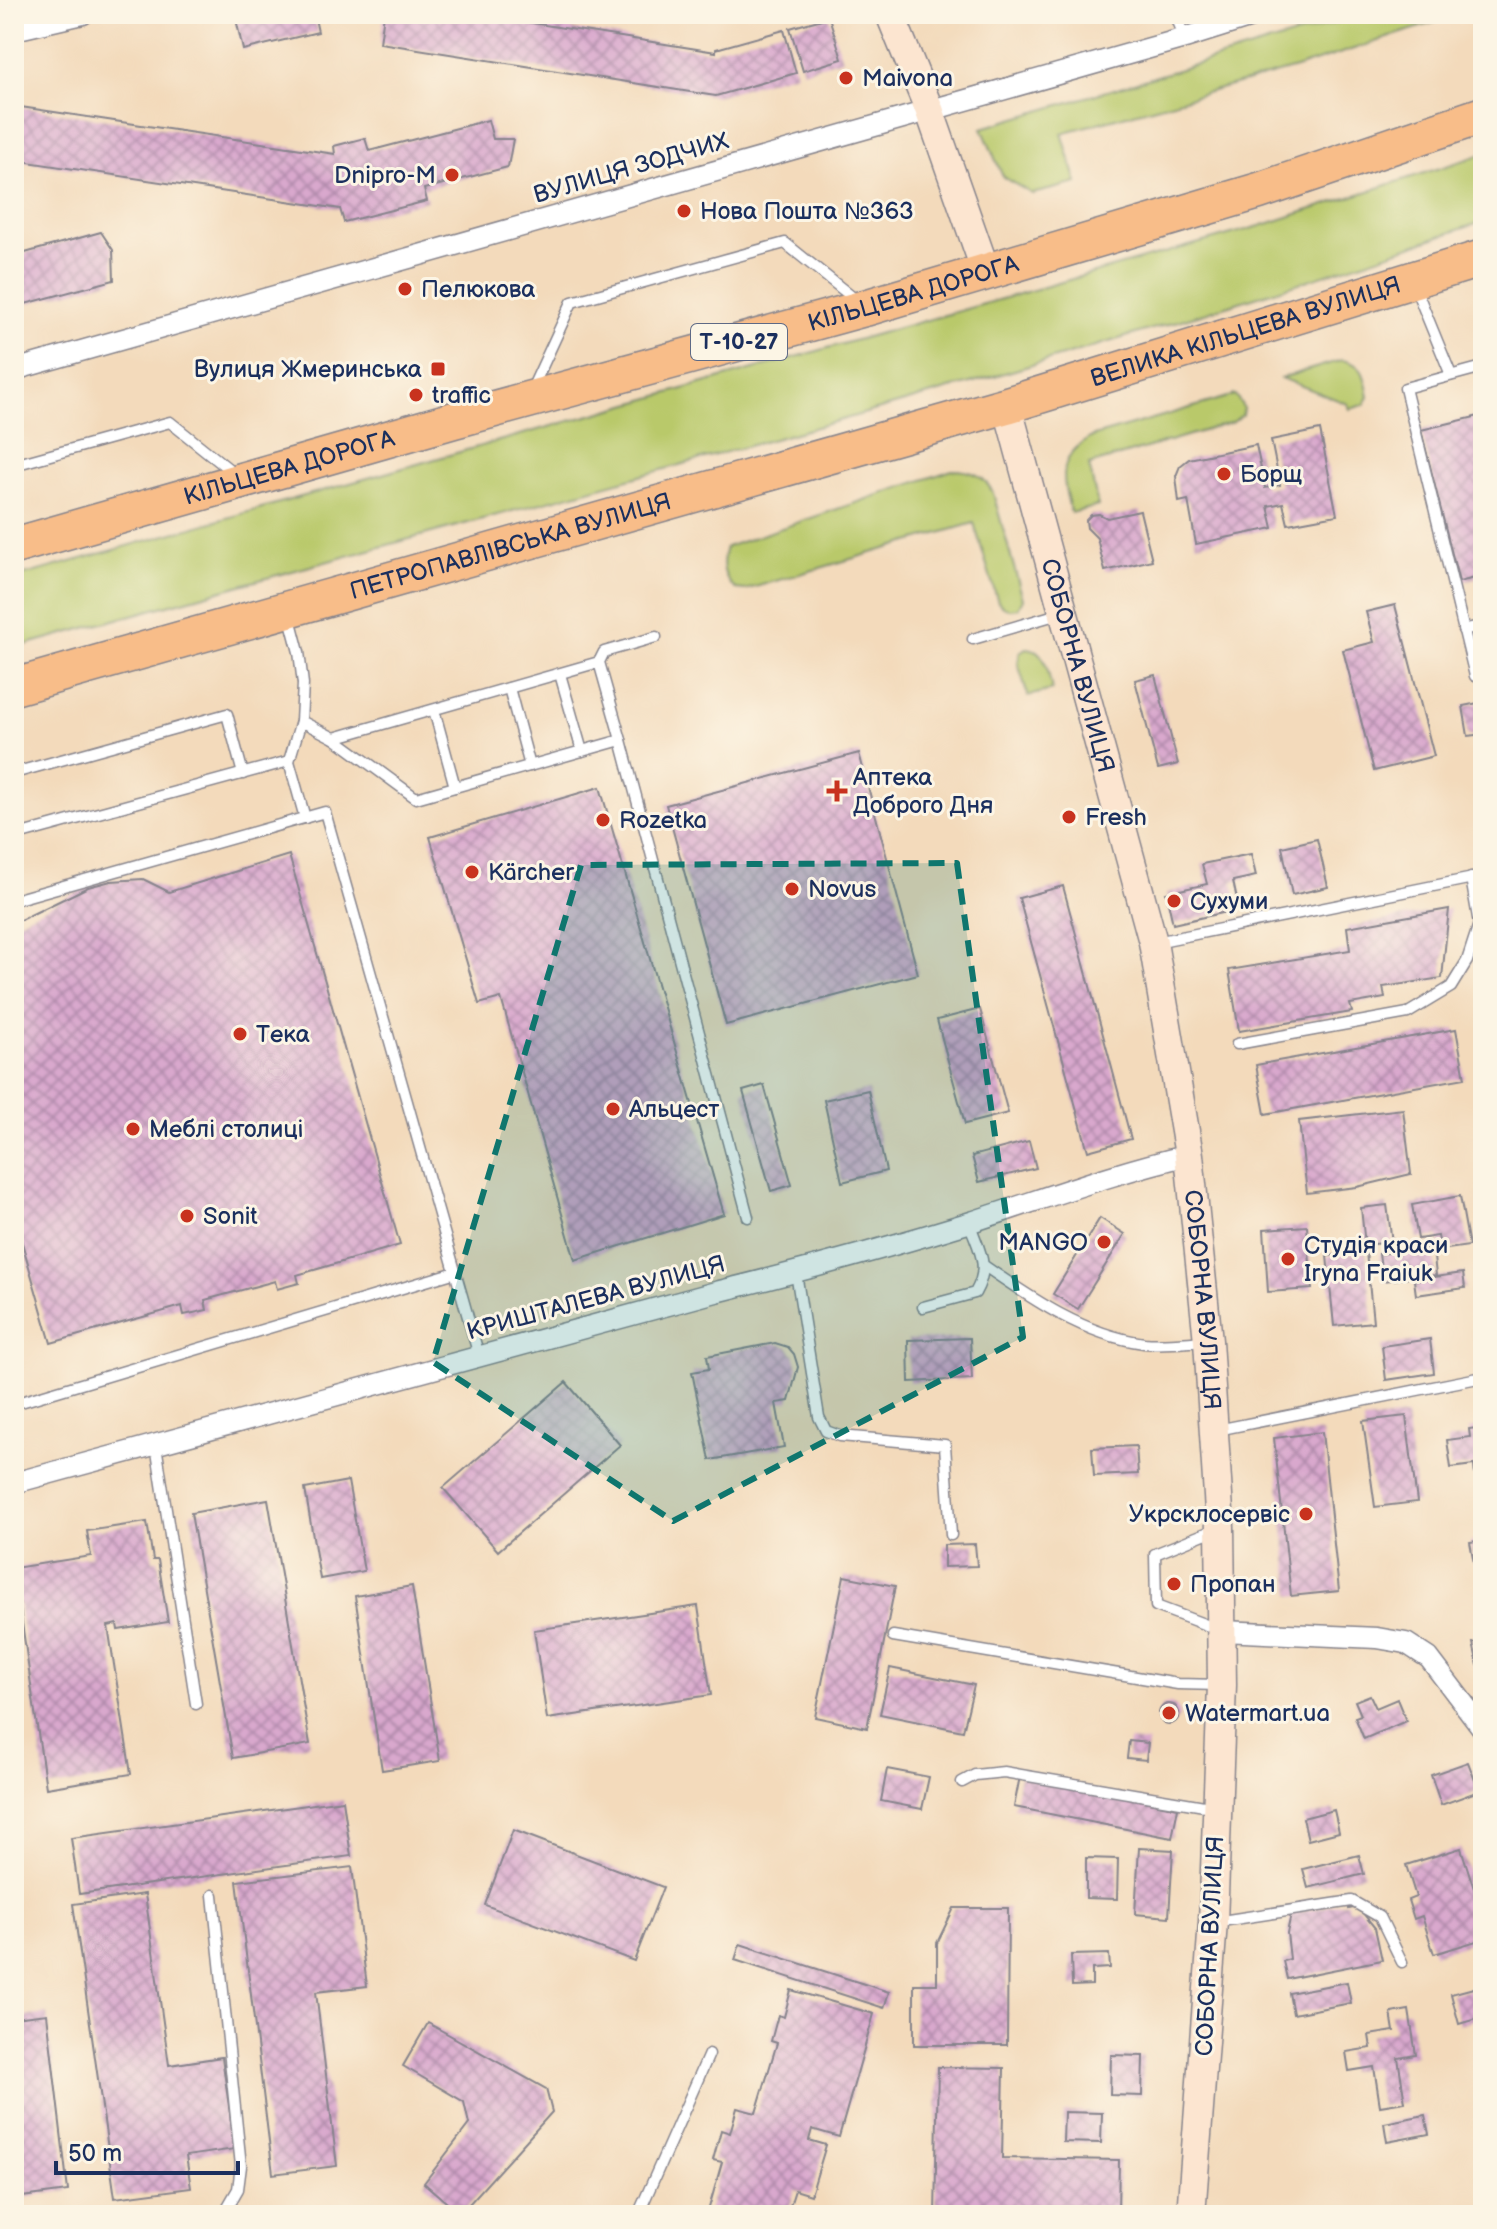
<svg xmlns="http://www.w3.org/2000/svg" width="1497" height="2229" font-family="'Balsamiq Sans',sans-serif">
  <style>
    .grass { fill: #b9c96b; stroke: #6a7c64; stroke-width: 2 }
    .building { fill: url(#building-cross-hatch) }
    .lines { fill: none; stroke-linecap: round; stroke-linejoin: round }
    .lane-casing { stroke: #87848c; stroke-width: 13 }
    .street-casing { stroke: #87848c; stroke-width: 23 }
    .secondary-casing { stroke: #87848c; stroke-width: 31 }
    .highway-casing { stroke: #87848c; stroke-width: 39 }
    .lane { stroke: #fff; stroke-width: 10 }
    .street { stroke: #fff; stroke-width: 20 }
    .secondary { stroke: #fce5d0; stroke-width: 28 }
    .highway { stroke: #f8bd89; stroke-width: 36 }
    .marked { fill: #0f766e; fill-opacity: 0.2; stroke: #0f766e; stroke-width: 6; stroke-dasharray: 16 10; stroke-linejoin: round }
    .poi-dot { fill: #c8321e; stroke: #fcf5e5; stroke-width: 3 }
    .labels { text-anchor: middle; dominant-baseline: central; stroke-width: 6; stroke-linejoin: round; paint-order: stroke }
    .shield { fill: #fcf5e5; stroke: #5e6a86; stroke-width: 2 }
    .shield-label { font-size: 22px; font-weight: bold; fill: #1b2f5e }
    .poi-label { font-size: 24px; fill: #1b2f5e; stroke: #fcf5e5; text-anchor: start }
    .street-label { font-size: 24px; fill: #1b2f5e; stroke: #fcf5e5 }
  </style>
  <defs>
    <pattern id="building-cross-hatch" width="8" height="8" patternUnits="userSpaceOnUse" patternTransform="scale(2)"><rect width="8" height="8" fill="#d9a8cd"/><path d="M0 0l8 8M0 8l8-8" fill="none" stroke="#af89aa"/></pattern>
  </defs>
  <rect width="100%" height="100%" fill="#fcf5e5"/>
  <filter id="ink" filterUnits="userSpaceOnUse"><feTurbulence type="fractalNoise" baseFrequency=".0125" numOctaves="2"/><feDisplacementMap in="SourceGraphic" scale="16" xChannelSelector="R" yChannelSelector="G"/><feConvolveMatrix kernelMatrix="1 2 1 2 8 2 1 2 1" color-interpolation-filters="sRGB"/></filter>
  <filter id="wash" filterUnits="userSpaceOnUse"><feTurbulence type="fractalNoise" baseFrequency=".006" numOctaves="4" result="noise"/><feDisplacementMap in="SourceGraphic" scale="32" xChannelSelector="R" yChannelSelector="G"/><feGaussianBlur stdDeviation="1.8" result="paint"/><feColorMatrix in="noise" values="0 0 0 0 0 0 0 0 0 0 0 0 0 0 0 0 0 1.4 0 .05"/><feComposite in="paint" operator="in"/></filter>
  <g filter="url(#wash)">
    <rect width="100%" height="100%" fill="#f3dabb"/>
    <g class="grass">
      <path d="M1366 14H1460L1296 68 1062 133 1077 183 1032 194 1003 177 982 128Z"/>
      <path d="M1483 154V222L1479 223C1409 246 1339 271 1268 293 854 424 432 530 14 648V578L1260 226Z"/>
      <path d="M1342 360C1365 364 1365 377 1369 397L1364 405 1350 409 1348 404 1281 378Z"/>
      <path d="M1235 395 1243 407 1242 415 1233 422 1089 465 1098 506 1071 513C1061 477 1057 455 1094 436Z"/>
      <path d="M952 470C972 470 984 475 993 493L1023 599 1018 608C1009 610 1004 609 998 602L974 523 745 590 735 589C722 576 721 564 726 547Z"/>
      <path d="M1026 648C1047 648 1048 674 1052 690L1028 696 1018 663 1020 652Z"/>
    </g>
    <g id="blocks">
      <g class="building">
        <path d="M259 14H314L318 32 243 50 236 19Z"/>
        <path d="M384 14H475L716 52V49L784 30 796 73 716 96 709 95 380 43Z"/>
        <path d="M829 17 842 59 803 71 790 28Z"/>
        <path d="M14 106 335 154 334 146 365 138 369 151 488 120 493 139H513L508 167 424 189 427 201 344 222 340 209 14 160Z"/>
        <path d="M101 232 113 250 114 280 14 307V256Z"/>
        <path d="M1483 415V576L1459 582 1421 430Z"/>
        <path d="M1320 430 1337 515 1288 524 1283 503 1268 506 1273 528 1196 544 1188 500 1179 502 1176 476 1180 466 1189 459 1256 445 1265 488 1280 485 1271 440Z"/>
        <path d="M1140 511 1152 560 1105 571 1097 538 1087 528 1086 520 1091 515 1099 514 1107 518Z"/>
        <path d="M1395 605 1434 756 1374 771 1343 650 1374 642 1366 612Z"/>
        <path d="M1155 675 1178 764 1158 769 1135 680Z"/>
        <path d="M1483 702V734L1468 736 1463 706Z"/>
        <path d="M859 753 918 974 726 1025 666 805Z"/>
        <path d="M600 787 724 1214 575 1260 501 998 479 1004 430 837Z"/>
        <path d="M1317 839 1328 887 1292 895 1282 847Z"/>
        <path d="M1251 854 1256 876 1233 881 1239 909 1173 924 1166 893 1207 884 1202 864Z"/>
        <path d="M289 855 400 1245 297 1275 299 1283 277 1289 275 1281 205 1300 207 1310 184 1315 182 1306 51 1343 14 1215V923L88 887 111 881 143 879 169 892Z"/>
        <path d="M1063 886 1131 1139 1088 1151 1019 898Z"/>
        <path d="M1449 909 1442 978 1383 987 1385 998 1350 1004 1352 1012 1239 1031 1229 970 1350 950 1347 927Z"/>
        <path d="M980 1009 1008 1113 965 1124 937 1020Z"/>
        <path d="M1456 1029 1465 1078 1265 1114 1256 1065Z"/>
        <path d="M764 1085 792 1185 771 1191 743 1091Z"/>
        <path d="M868 1090 886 1171 842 1182 824 1100Z"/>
        <path d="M1403 1109 1411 1174 1357 1187 1307 1193 1299 1121Z"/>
        <path d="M1029 1141 1036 1168 979 1182 972 1156Z"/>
        <path d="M1460 1196 1469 1246 1441 1250 1438 1236 1418 1239 1412 1205Z"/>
        <path d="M1387 1205 1392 1242 1365 1245 1361 1208Z"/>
        <path d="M1100 1218 1125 1234 1078 1309 1053 1294Z"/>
        <path d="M1307 1226 1312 1289 1268 1292 1264 1229Z"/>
        <path d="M1433 1248 1436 1275 1383 1281 1379 1254Z"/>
        <path d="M1366 1252 1373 1322 1334 1326 1327 1256Z"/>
        <path d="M1483 1267V1295H1482L1476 1269Z"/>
        <path d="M1463 1273 1465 1288 1416 1295 1414 1280Z"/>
        <path d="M970 1338 972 1379 909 1382 908 1340Z"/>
        <path d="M1430 1339 1434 1373 1386 1380 1382 1346Z"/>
        <path d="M775 1343 788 1347 794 1354 798 1367 789 1401 776 1403 784 1447 710 1460 692 1372 709 1369 707 1356Z"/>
        <path d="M566 1382 620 1445 498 1551 443 1488Z"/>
        <path d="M1406 1416 1417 1502 1375 1507 1363 1421Z"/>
        <path d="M1483 1427V1475L1475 1476 1474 1465 1451 1468 1447 1440 1470 1437 1469 1429Z"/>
        <path d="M1322 1432 1339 1591 1291 1596 1274 1438Z"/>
        <path d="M1136 1446 1138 1474 1094 1476 1092 1448Z"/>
        <path d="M348 1481 364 1571 320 1579 305 1489Z"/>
        <path d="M268 1499 310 1744 233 1758 191 1513Z"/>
        <path d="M147 1522 153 1560H158L168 1622 118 1630 117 1624 108 1626 131 1774 46 1788 14 1568 91 1556 87 1531Z"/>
        <path d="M1483 1540V1561L1474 1563 1470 1542Z"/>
        <path d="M975 1544 977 1566 944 1567V1545Z"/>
        <path d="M844 1576 895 1586 867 1728 815 1717Z"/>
        <path d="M412 1586 440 1761 382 1770 355 1596Z"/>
        <path d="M698 1606 711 1695 547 1719 534 1630Z"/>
        <path d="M1483 1640V1664L1478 1665 1473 1643Z"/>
        <path d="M890 1668 974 1685 963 1731 880 1714Z"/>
        <path d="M1370 1695 1376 1708 1397 1699 1406 1721 1364 1739 1355 1717 1361 1715 1355 1701Z"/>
        <circle cx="1169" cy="1714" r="10"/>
        <path d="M1129 1741 1148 1743 1146 1760 1127 1758Z"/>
        <path d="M1468 1762 1479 1791 1441 1805 1431 1775Z"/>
        <path d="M887 1769 929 1777 922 1809 881 1801Z"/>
        <path d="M1020 1776 1178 1808 1172 1838 1014 1807Z"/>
        <path d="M343 1800 351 1856 79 1894 71 1838Z"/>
        <path d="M1334 1810 1339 1832 1308 1840 1303 1818Z"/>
        <path d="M513 1830 663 1887 634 1961 485 1905Z"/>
        <path d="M1139 1848 1173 1850 1169 1917 1135 1914Z"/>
        <path d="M1461 1848 1483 1917V1939L1434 1954 1422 1916 1414 1919 1408 1900 1416 1897 1406 1865Z"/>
        <path d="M1359 1855 1364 1874 1308 1888 1303 1869Z"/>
        <path d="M1086 1858 1118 1859 1117 1899 1086 1898Z"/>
        <path d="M352 1867 367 1986 316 1992 337 2166 273 2174 237 1881Z"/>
        <path d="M145 1894 169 2065 222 2057 235 2149 186 2156 191 2188 115 2198 73 1904Z"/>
        <path d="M1348 1902 1349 1909 1358 1907 1375 1928 1382 1960 1287 1979 1283 1961 1290 1959 1287 1933 1291 1914Z"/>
        <path d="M954 1908H1008L1007 2045H914V1984H937V1943Z"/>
        <path d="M740 1944 889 1992 884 2008 735 1960Z"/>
        <path d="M1109 1954 1110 1968 1092 1969V1985L1072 1986 1071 1955Z"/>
        <path d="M1347 1982 1351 2003 1293 2014 1289 1993Z"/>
        <path d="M1481 1986 1483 2017 1459 2024 1451 1994Z"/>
        <path d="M791 1990 874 2014 839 2137 812 2129 809 2140 826 2145 811 2195 795 2190 787 2215H707L722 2162 713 2160 721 2130 730 2133 737 2108 756 2113 777 2043 771 2041 778 2015 784 2017Z"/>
        <path d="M1409 2010 1416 2055 1398 2058 1405 2102 1380 2106 1374 2067 1349 2071 1346 2052 1371 2048 1369 2035 1394 2031 1391 2013Z"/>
        <path d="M47 2014 68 2191 14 2198V2018Z"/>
        <path d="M428 2023 546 2089 552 2112 460 2214 424 2183 469 2124 464 2102 403 2066Z"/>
        <path d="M1111 2055 1143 2056 1142 2096 1110 2095Z"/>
        <path d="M938 2067 1004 2068 1002 2158 1119 2160 1118 2215H935Z"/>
        <path d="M1064 2112 1102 2113 1101 2143 1063 2142Z"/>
        <path d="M1425 2115 1429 2134 1387 2142 1384 2123Z"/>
      </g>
    </g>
  </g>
  <g filter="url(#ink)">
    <use href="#blocks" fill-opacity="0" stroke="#87848c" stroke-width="2"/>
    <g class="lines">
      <defs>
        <g id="lane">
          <path d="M1175 14 1185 38"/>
          <path d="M1415 287 1451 375"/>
          <path d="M531 391 572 302 785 243 857 301"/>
          <path d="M14 465 170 422 235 474"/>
          <path d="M289 614 299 652 303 684 301 721 289 761 305 818"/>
          <path d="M1463 630 1483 625"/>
          <path d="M973 639 1062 613"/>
          <path d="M560 674 582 751"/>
          <path d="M1475 676 1405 388 1483 367"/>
          <path d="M509 688 530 766"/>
          <path d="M434 710 455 787"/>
          <path d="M301 721 334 738 416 798 621 740 599 662 604 652 656 637"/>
          <path d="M334 738 599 662"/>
          <path d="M621 740 748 1217"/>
          <path d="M14 773 227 714 243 774"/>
          <path d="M14 836 289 761"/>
          <path d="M14 900 325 812 479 1356"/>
          <path d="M1156 942 1483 876"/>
          <path d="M1237 1044 1408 1013 1451 987 1467 961 1479 924 1471 878"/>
          <path d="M983 1265C1032 1299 1084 1335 1144 1343 1164 1345 1186 1342 1206 1341"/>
          <path d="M796 1273 819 1417 826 1431 840 1436 945 1445 951 1535"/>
          <path d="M923 1307 975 1293C991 1265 979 1251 969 1222"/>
          <path d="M14 1404 456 1272"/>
          <path d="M1217 1430 1483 1377"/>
          <path d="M156 1445 196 1704"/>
          <path d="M1216 1529 1155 1554 1156 1606 1217 1629"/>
          <path d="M893 1636 1178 1684 1219 1685"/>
          <path d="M962 1782 975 1775 1004 1772 1216 1808"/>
          <path d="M213 1895 241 2166 238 2189 223 2215"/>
          <path d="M1215 1922 1352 1901 1380 1917 1402 1962"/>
          <path d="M638 2215 709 2054"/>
        </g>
        <g id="street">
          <path d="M14 30 83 14"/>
          <path d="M14 370 1185 38 1261 14"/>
          <path d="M14 1483 716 1292C802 1271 887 1248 971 1222 1043 1199 1115 1172 1189 1155"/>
          <path d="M1223 1631 1377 1638 1406 1643 1429 1658 1483 1729"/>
        </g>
        <g id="secondary">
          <path d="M890 14 929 109 986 272"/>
          <path id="s1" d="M1007 405 1153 942 1189 1155 1208 1341 1220 1527 1222 1685 1213 1922 1191 2215"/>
        </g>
        <g id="highway">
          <path id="s2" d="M14 546 454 420 865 308 1259 191 1483 115"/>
          <path id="s3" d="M14 687 1007 405 1483 258"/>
        </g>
      </defs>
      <use href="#lane" class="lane-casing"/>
      <use href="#street" class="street-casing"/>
      <use href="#secondary" class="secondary-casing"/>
      <use href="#highway" class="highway-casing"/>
      <use href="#lane" class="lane"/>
      <use href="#street" class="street"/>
      <use href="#secondary" class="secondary"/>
      <use href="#highway" class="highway"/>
    </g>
  </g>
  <path class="marked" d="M957 863 1023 1337 673 1521 433 1362 581 865Z"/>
  <g class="poi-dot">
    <circle cx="846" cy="78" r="8"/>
    <circle cx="452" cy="175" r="8"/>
    <circle cx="684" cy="211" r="8"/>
    <circle cx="405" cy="289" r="8"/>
    <rect x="430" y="361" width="16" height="16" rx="4"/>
    <circle cx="416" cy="395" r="8"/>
    <circle cx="1224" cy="474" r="8"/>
    <path d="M833 779h8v8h8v8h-8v8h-8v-8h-8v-8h8z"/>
    <circle cx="1069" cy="817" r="8"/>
    <circle cx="603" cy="820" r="8"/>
    <circle cx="472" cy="872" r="8"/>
    <circle cx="792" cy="889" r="8"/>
    <circle cx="1174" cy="901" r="8"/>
    <circle cx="240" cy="1034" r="8"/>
    <circle cx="613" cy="1109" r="8"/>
    <circle cx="133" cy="1129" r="8"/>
    <circle cx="187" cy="1216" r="8"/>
    <circle cx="1104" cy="1242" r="8"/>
    <circle cx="1288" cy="1259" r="8"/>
    <circle cx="1306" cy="1514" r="8"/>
    <circle cx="1174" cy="1584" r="8"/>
    <circle cx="1169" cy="1713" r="8"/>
  </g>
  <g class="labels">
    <rect class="shield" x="691" y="324" width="96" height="36" rx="6"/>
    <g class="shield-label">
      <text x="739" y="342">Т-10-27</text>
    </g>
    <g class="poi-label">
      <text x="862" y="78">Maivona</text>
      <text x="436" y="175" text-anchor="end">Dnipro-M</text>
      <text x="700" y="211">Нова Пошта №363</text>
      <text x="421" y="289">Пелюкова</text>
      <text x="422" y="369" text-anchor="end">Вулиця Жмеринська</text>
      <text x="432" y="395">traffic</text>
      <text x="1240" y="474">Борщ</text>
      <text x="853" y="777">Аптека<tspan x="853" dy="28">Доброго Дня</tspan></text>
      <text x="1085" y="817">Fresh</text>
      <text x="619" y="820">Rozetka</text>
      <text x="488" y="872">Kärcher</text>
      <text x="808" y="889">Novus</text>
      <text x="1190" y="901">Сухуми</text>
      <text x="256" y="1034">Тека</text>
      <text x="629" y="1109">Альцест</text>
      <text x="149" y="1129">Меблі столиці</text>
      <text x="203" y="1216">Sonit</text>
      <text x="1088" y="1242" text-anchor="end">MANGO</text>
      <text x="1304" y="1245">Студія краси<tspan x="1304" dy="28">Iryna Fraiuk</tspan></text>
      <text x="1290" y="1514" text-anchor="end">Укрсклосервіс</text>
      <text x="1190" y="1584">Пропан</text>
      <text x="1185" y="1713">Watermart.ua</text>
    </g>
    <g class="street-label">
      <text transform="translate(631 168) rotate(-16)">ВУЛИЦЯ ЗОДЧИХ</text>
      <text stroke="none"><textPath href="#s2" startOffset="934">КІЛЬЦЕВА ДОРОГА</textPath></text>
      <text stroke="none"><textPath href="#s3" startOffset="1282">ВЕЛИКА КІЛЬЦЕВА ВУЛИЦЯ</textPath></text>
      <text stroke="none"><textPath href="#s2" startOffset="286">КІЛЬЦЕВА ДОРОГА</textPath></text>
      <text stroke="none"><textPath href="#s3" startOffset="516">ПЕТРОПАВЛІВСЬКА ВУЛИЦЯ</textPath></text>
      <text stroke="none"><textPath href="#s1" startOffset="270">СОБОРНА ВУЛИЦЯ</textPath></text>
      <text transform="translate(596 1298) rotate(-15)">КРИШТАЛЕВА ВУЛИЦЯ</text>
      <text stroke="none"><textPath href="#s1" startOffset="918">СОБОРНА ВУЛИЦЯ</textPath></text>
      <text transform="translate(1210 1946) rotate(-87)">СОБОРНА ВУЛИЦЯ</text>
    </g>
  </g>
  <rect width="1497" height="2229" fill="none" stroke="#fcf5e5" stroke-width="48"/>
  <path d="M56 2161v12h182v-12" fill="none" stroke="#1b2f5e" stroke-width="4"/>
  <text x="68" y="2161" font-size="24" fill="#1b2f5e" stroke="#fcf5e5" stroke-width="6" paint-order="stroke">50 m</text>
</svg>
